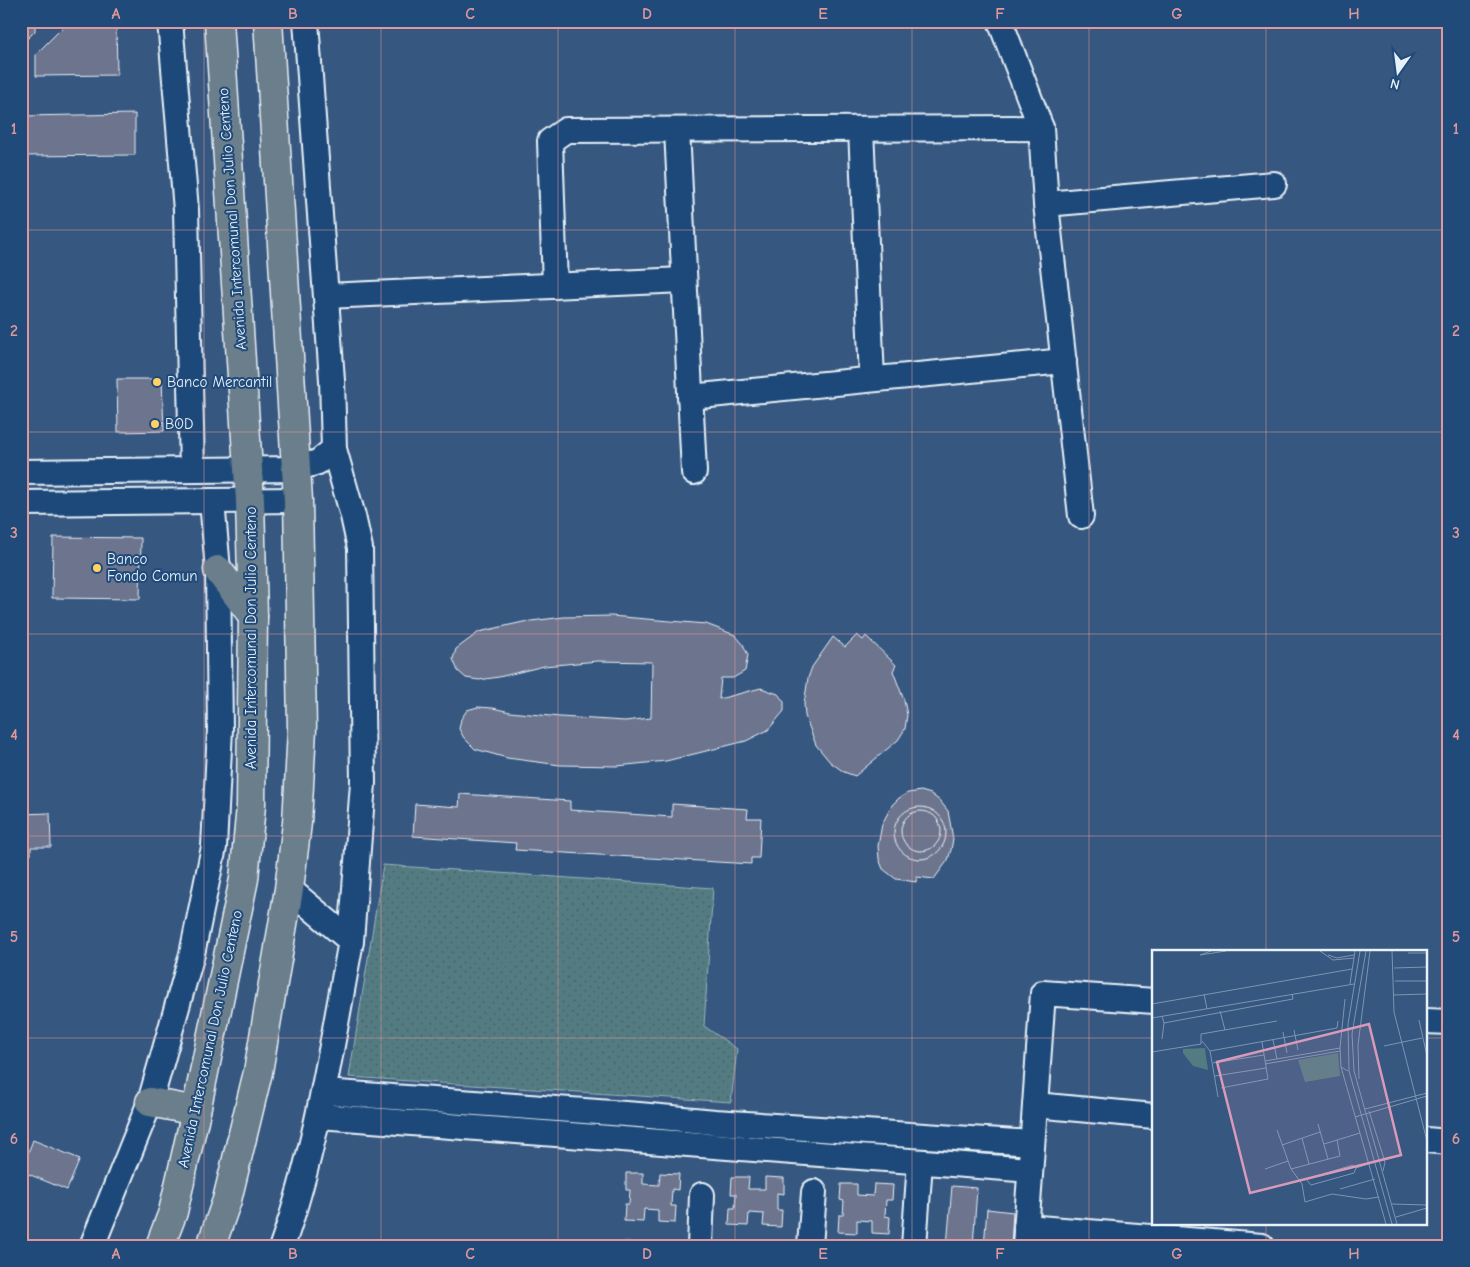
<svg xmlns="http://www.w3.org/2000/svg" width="1470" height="1267" font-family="'Comic Neue',sans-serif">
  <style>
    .grass { fill: url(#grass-dots); stroke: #9db6bd }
    .building { fill: #6d758e; stroke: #e8f1f8 }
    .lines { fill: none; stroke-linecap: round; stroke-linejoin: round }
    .minor-casing { stroke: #e8f1f8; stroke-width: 28 }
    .major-casing { stroke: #e8f1f8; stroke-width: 31 }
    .minor { stroke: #1f4a7a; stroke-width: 24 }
    .major { stroke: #6b7e8b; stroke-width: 28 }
    .grid { fill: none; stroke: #e0979a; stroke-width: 1; stroke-opacity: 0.55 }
    .poi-dot { fill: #ffd166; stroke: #1f4a7a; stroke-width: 2 }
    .labels { text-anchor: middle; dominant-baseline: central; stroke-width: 4; stroke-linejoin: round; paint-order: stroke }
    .street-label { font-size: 15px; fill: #e8f1f8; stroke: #1f4a7a }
    .poi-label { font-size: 15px; fill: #e8f1f8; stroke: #1f4a7a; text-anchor: start }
    .inset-road { fill: none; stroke: #7d95b0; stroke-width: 1 }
    .view { fill: #d99ab9; fill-opacity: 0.15; stroke: #d99ab9; stroke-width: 2.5 }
    .inset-edge { fill: none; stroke: #e8f1f8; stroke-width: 2.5 }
    .neatline { fill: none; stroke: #e0979a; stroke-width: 2 }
    .grid-label { font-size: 16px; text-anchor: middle; font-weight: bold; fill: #e0979a }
  </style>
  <defs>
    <pattern id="grass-dots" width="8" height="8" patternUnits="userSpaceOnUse" patternTransform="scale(1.25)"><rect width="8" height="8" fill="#527b82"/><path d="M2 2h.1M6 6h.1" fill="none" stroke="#4d6469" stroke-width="1.8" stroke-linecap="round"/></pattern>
  </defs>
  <rect width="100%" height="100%" fill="#365780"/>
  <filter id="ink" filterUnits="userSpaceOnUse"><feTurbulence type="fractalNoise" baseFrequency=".02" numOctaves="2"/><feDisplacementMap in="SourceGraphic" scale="10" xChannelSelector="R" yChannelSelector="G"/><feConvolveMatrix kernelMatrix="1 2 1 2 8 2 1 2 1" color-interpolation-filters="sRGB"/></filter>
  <g filter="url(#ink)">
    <path class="grass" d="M383 865 713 888 704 1026 737 1049 731 1102 349 1077Z"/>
    <g class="building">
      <path d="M21 21H35V31L21 45Z"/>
      <path d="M69 21H116L117 75 36 76V54Z"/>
      <path d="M135 114V155L21 156V116Z"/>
      <path d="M117 379H162L164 431 118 432Z"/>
      <path d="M53 537 141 538 140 599 52 598Z"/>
      <path d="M611 616 706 624 735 635 743 644 748 655 745 671 733 678H721L719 699 761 688 778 694 784 702V711L768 730 746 741 666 761 617 766 560 765 507 758 475 749 464 738 459 729 461 719 467 710 478 707 493 708 510 712 560 717 625 721 651 718 652 662 598 661 544 666 499 677 479 680 466 678 458 671 453 659 456 649 479 632 523 622 564 617Z"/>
      <path d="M857 635 863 640 866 636 896 665 893 671 904 700 907 715 905 729 898 740 855 776 844 772 830 762 816 745 805 716 804 704 808 678 812 667 833 637 845 647Z"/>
      <path d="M921 791 931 794 940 801 948 811 953 839 951 850 948 860 934 879 917 877 916 882 896 879 883 869 879 859 878 846 882 824 892 805 899 798 908 793Z"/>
      <path d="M460 794 570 801V810L672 817V804L748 809 747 818H761L759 858H751V864L515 850 516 843 413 836 415 804 459 807Z"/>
      <circle cx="920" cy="833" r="26"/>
      <circle cx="921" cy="831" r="20"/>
      <path d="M50 813 51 847H31V855H21V814Z"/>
      <path d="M33 1140 80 1159 67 1190 21 1171Z"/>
      <path d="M626 1173H643V1184L659 1185 660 1173 679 1174 678 1190 672 1189 671 1206H676L675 1223 658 1222V1210L644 1209 643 1222 624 1221 625 1204H629L630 1190H626Z"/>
      <path d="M732 1177H749L748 1189H765V1177L784 1178V1194L777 1193V1210H782L781 1227 763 1226 764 1214 749 1213 748 1226 729 1225 730 1208H735L736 1194H731Z"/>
      <path d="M841 1184H857V1195L873 1196 874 1184 893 1185 892 1200H886L885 1216 890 1217 889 1234 872 1233V1221L857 1220V1233L838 1232 839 1215H843L844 1201 840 1200Z"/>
      <path d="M952 1186 977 1188 973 1246H947Z"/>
      <path d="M987 1209 1013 1212 1011 1246H984Z"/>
      <path d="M623 1242 639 1243V1246H622Z"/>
      <path d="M656 1243 675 1244V1246H656Z"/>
    </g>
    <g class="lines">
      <defs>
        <g id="minor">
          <path d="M170 21 186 210 192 470"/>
          <path d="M306 21 332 380 334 449 353 516 360 548 363 783 351 941"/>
          <path d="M1000 21 1041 128 1046 204 1081 516"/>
          <path d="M861 129 872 379"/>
          <path d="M677 130 694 472"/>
          <path d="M1046 204 1274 184"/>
          <path d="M555 286 550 141 566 130 1041 128"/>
          <path d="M326 296 684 280"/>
          <path d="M690 397 1064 361"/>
          <path d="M21 472 295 469 318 462 334 449"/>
          <path d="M21 503 298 500"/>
          <path d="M1426 1021 1449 1022"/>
          <path d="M324 1092 639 1115 715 1122 1032 1143"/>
          <path d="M1035 1105 1154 1116"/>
          <path d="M319 1116 1030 1170"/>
          <path d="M1426 1140 1449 1142"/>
          <path d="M1026 1227 1262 1246"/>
          <path d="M92 1246 150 1102 192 954 214 847 220 729 218 570 212 501"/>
          <path d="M282 1246C317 1147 332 1043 351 941L289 889"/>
          <path d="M700 1246 702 1195"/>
          <path d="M810 1246 814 1192"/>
          <path d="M914 1246 920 1162"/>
          <path d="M1025 1246 1043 993 1154 1001"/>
        </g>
        <g id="major">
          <path d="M218 570 253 616"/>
          <path d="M150 1102 196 1111"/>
          <path d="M160 1246 173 1212 196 1111 244 879 251 806 253 616 250 500 219 21"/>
          <path d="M211 1246 227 1200 258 1072 289 889 297 823 302 729 298 500 268 21"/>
        </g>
      </defs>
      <use href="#minor" class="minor-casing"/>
      <use href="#major" class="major-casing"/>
      <use href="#minor" class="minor"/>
      <use href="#major" class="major"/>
    </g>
  </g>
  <path class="grid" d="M204 21V1246M381 21V1246M558 21V1246M735 21V1246M912 21V1246M1089 21V1246M1266 21V951M21 230H1449M21 432H1449M21 634H1449M21 836H1449M21 1038H1154M1426 1038H1449M1266 1223V1246"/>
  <g class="poi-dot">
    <circle cx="157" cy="382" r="5"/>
    <circle cx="155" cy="424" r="5"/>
    <circle cx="97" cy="568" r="5"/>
  </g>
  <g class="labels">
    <g class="street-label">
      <text transform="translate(232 219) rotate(-94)">Avenida Intercomunal Don Julio Centeno</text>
      <text transform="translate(251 638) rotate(-90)">Avenida Intercomunal Don Julio Centeno</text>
      <text transform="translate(210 1039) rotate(-78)">Avenida Intercomunal Don Julio Centeno</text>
    </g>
    <g class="poi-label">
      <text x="167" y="382">Banco Mercantil</text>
      <text x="165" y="424">BOD</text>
      <text x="107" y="559">Banco<tspan x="107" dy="17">Fondo Comun</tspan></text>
    </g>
  </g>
  <g transform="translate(1152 950)">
    <rect width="275" height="275" fill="#365780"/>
    <path d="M186 103 188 126 153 132 146 110Z" fill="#527b82"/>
    <path d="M53 98V99L56 120 41 116 31 103V99Z" fill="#527b82"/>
    <path class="inset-road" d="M59 1 48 5 74 1M168 1 181 10 202 8M208 1 196 74 197 121 240 274M214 1 200 84 202 121 245 274M240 1 242 62 275 191M256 3H275M176 5 185 8 202 5M242 18 275 17M243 31H275M198 34 203 1M52 44 55 59M241 45 275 44M193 49 188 98 189 117 196 121M0 54 200 19M68 61 73 80M10 66 12 73 141 49 140 44M0 68 202 34M267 70 275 106M142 80 146 100M131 82 135 103M10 89 12 73M121 90 125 109M50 91 58 101 66 147M232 96 270 88M58 101 185 78 186 71M0 102 49 94V84L125 71M113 111 188 98M61 113 112 105M113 114 188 101M189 117 234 274M63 126 114 118M207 129 206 95 218 1M69 138 116 129 110 92M213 159 275 143M217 161 233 212 231 221M203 167 275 146M166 174 176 209M125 180 139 219 150 234 153 252 180 244 214 249 227 247M150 188 157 214M172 194 208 183M130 195 168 182M204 218 201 215 154 229 159 235 202 223 204 218 219 213M113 219 136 211M139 219 188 206 185 190M188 239 223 229M240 254 275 255M244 267 275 258"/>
    <path class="view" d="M217 74 249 205 98 243 65 112Z"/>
    <rect width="275" height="275" class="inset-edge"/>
  </g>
  <rect width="1470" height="1267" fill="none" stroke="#1f4a7a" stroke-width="55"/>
  <g transform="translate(1398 72) rotate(194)" stroke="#1f4a7a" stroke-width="4" paint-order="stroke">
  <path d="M0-4L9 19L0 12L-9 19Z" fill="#e8f1f8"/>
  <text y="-8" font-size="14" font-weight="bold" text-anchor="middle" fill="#e8f1f8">N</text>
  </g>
  <rect x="28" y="28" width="1414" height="1212" class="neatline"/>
  <g class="grid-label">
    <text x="116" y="19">A</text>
    <text x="293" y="19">B</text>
    <text x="470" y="19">C</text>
    <text x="647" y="19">D</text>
    <text x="823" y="19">E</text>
    <text x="1000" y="19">F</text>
    <text x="1177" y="19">G</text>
    <text x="1354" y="19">H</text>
    <text x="14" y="134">1</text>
    <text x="1456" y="134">1</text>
    <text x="14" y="336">2</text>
    <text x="1456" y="336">2</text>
    <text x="14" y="538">3</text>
    <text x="1456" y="538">3</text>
    <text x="14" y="740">4</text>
    <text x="1456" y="740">4</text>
    <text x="14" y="942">5</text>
    <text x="1456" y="942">5</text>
    <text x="14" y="1144">6</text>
    <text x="1456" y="1144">6</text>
    <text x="116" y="1259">A</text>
    <text x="293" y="1259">B</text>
    <text x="470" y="1259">C</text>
    <text x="647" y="1259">D</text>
    <text x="823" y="1259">E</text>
    <text x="1000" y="1259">F</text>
    <text x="1177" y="1259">G</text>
    <text x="1354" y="1259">H</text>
  </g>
</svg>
